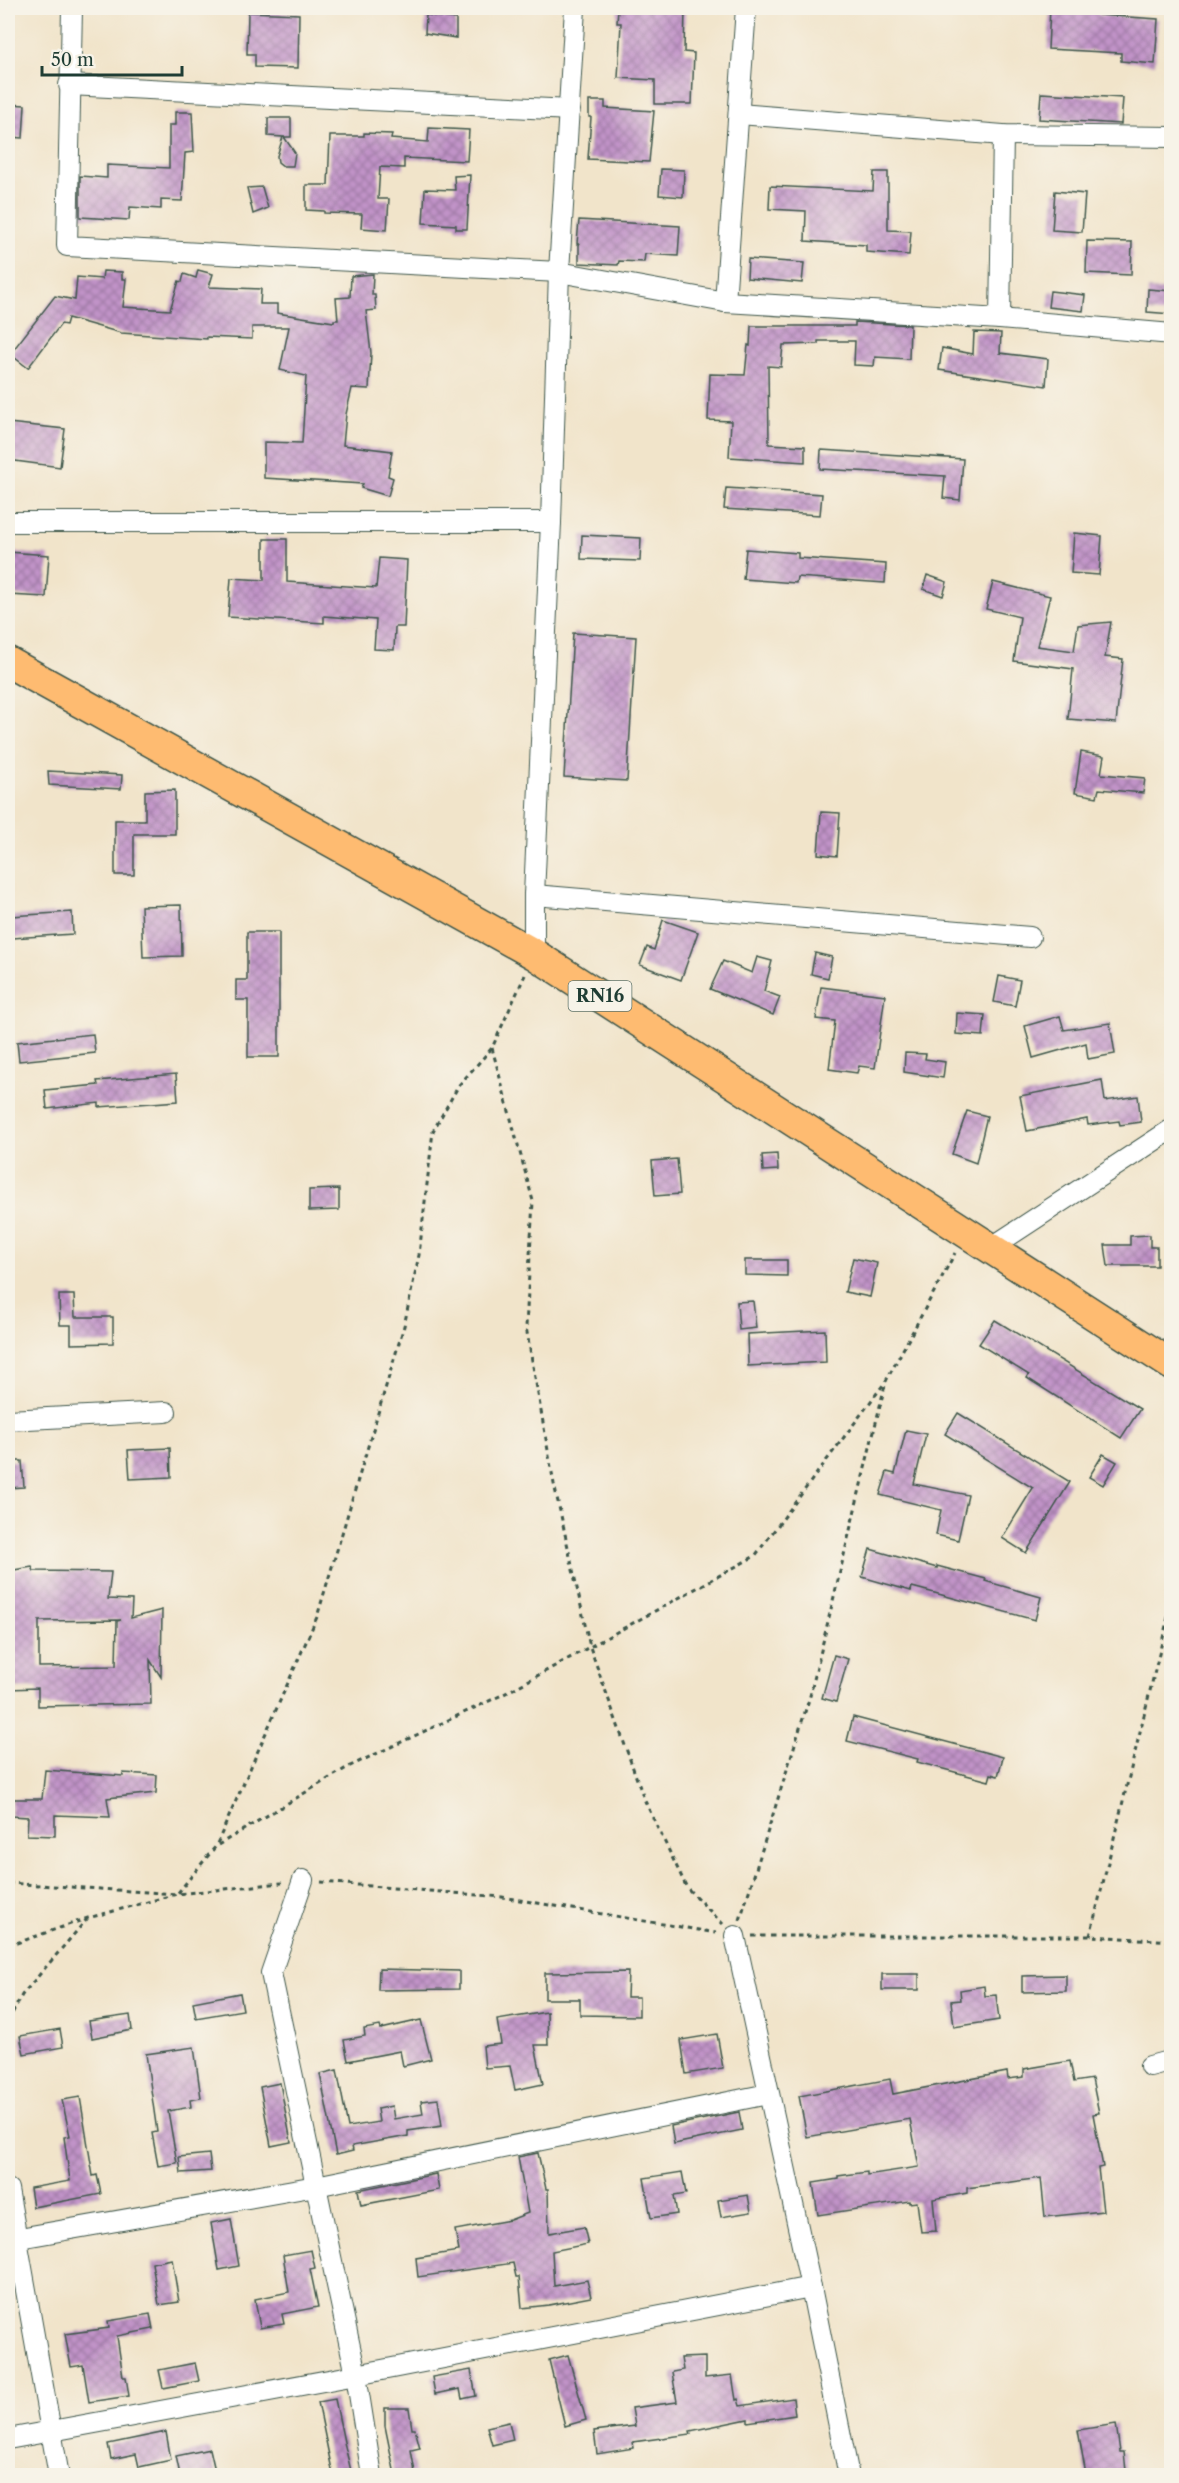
<svg xmlns="http://www.w3.org/2000/svg" width="1179" height="2483" font-family="'Libre Caslon Text',serif">
  <style>
    .building { fill: url(#building-cross-hatch); fill-rule: evenodd }
    .lines { fill: none; stroke-linecap: round; stroke-linejoin: round }
    .minor-casing { stroke: #3e564a; stroke-width: 22 }
    .primary-casing { stroke: #3e564a; stroke-width: 33 }
    .path { stroke: #3e564a; stroke-width: 3; stroke-dasharray: 4.5 4.5; stroke-linecap: butt }
    .minor { stroke: #fff; stroke-width: 20 }
    .primary { stroke: #febb71; stroke-width: 30 }
    .labels { text-anchor: middle; dominant-baseline: central; stroke-width: 4.5; stroke-linejoin: round; paint-order: stroke }
    .shield { fill: #f7f3e8; stroke: #60746a; stroke-width: 1.5 }
    .shield-label { font-size: 18px; font-weight: bold; fill: #1f3d34 }
  </style>
  <defs>
    <pattern id="building-cross-hatch" width="8" height="8" patternUnits="userSpaceOnUse" patternTransform="scale(1.5)"><rect width="8" height="8" fill="#c193c8"/><path d="M0 0l8 8M0 8l8-8" fill="none" stroke="#9c79a3"/></pattern>
  </defs>
  <rect width="100%" height="100%" fill="#f7f3e8"/>
  <filter id="ink" filterUnits="userSpaceOnUse"><feTurbulence type="fractalNoise" baseFrequency=".0167" numOctaves="2"/><feDisplacementMap in="SourceGraphic" scale="12" xChannelSelector="R" yChannelSelector="G"/><feConvolveMatrix kernelMatrix="1 2 1 2 8 2 1 2 1" color-interpolation-filters="sRGB"/></filter>
  <filter id="wash" filterUnits="userSpaceOnUse"><feTurbulence type="fractalNoise" baseFrequency=".008" numOctaves="4" result="noise"/><feDisplacementMap in="SourceGraphic" scale="24" xChannelSelector="R" yChannelSelector="G"/><feGaussianBlur stdDeviation="1.35" result="paint"/><feColorMatrix in="noise" values="0 0 0 0 0 0 0 0 0 0 0 0 0 0 0 0 0 1.4 0 .05"/><feComposite in="paint" operator="in"/></filter>
  <g filter="url(#wash)">
    <rect width="100%" height="100%" fill="#f1e4ca"/>
    <g id="blocks">
      <g class="building">
        <path d="M618 8 685 9 684 52 694 53 692 104H655V80L618 78 621 23H617Z"/>
        <path d="M1050 8H1100L1099 15 1158 19 1155 64 1121 61V53L1048 49Z"/>
        <path d="M248 12 299 14 298 68 255 67V54H247Z"/>
        <path d="M426 15 456 19V38L425 33Z"/>
        <path d="M1041 93 1123 98 1121 124 1039 119Z"/>
        <path d="M589 101H605V108L654 111 649 162 588 159 591 117H589Z"/>
        <path d="M8 104 25 105 23 138 8 137Z"/>
        <path d="M175 112H192L194 152 185 153 182 201 161 200V209L130 207 129 220 80 217V176L107 178V165L169 168V125H175Z"/>
        <path d="M268 118H291V137H284L295 153 293 166H283L278 162 277 156 283 137 268 136Z"/>
        <path d="M429 128 469 130 467 161 404 158V168L380 167 378 199H389L387 230 361 228 362 214 324 213V211L306 210V185H328L330 136H364V133L392 134 391 139 428 142Z"/>
        <path d="M661 169 684 170 683 197 659 195Z"/>
        <path d="M874 172H888V230L911 231 909 255 866 252V245L805 241 806 211 769 209 770 186 873 191Z"/>
        <path d="M470 175 467 229H456V225L423 223 425 189 455 190 454 176Z"/>
        <path d="M262 187 268 208 253 214 247 188Z"/>
        <path d="M1055 191 1085 194 1082 232 1052 230Z"/>
        <path d="M579 220 680 226 678 256 645 254 644 262 619 261 618 265 579 263V244H577Z"/>
        <path d="M1087 241 1132 242 1131 275 1086 273Z"/>
        <path d="M748 259 804 263 802 283 747 278Z"/>
        <path d="M198 270 213 274 209 287 261 289 260 304H277V313L334 322V320H338L336 298 350 297 351 276 373 274 372 295H375L376 310 366 311 371 353 369 389 352 388 346 414 343 445 392 451 388 476 393 478 388 496 361 488 363 484 264 478V442L302 443 306 376 280 370 289 327H252V339L207 337V339L121 333 68 318 66 325 61 324 28 368 10 354 55 296 75 300 77 277 102 279 103 271 122 272V279H126L123 307 170 310 179 281 182 282 184 274 196 278Z"/>
        <path d="M1148 289 1172 291V314L1147 312Z"/>
        <path d="M1050 291 1085 295 1083 311 1048 307Z"/>
        <path d="M855 322 910 325 909 359 875 357 874 366 854 365 855 341H818V344L783 345 781 367 768 366 769 444 805 446V462L729 457 731 421 708 420 710 374 745 375 748 345 750 346 751 326H855Z"/>
        <path d="M974 332 1001 333 1000 353 1048 359 1046 386 939 370 942 348 973 354Z"/>
        <path d="M8 423 65 429 60 467 8 460Z"/>
        <path d="M821 450 963 459 960 500 943 498 945 476 820 469Z"/>
        <path d="M726 488 822 494 820 515 724 509Z"/>
        <path d="M1074 533 1102 536 1099 575 1071 573Z"/>
        <path d="M582 535 641 538 640 561 581 559Z"/>
        <path d="M264 539H287V582L376 588 379 558 407 560 404 627H395L394 650 374 649 376 620 324 616V623L228 617 231 578 264 580Z"/>
        <path d="M746 549 798 553V558L886 564 885 583 797 577 796 583 743 579Z"/>
        <path d="M8 552 49 555 46 597 8 595Z"/>
        <path d="M927 575 947 582 943 596 923 589Z"/>
        <path d="M993 582 1050 596 1037 646 1074 651 1078 625 1111 622 1105 657 1123 659 1116 723 1068 719 1073 669 1014 661 1020 617 986 609Z"/>
        <path d="M573 633 636 637 627 781 564 777Z"/>
        <path d="M1081 752 1104 756 1101 774 1145 778 1143 793 1099 789 1097 797 1075 793Z"/>
        <path d="M48 771 122 775 121 789 49 785Z"/>
        <path d="M175 790V834H134V875H115V820H145V791Z"/>
        <path d="M821 812 840 813 837 856 818 854Z"/>
        <path d="M181 905 182 956 143 957 141 906Z"/>
        <path d="M72 912 73 934 12 938 11 916Z"/>
        <path d="M663 920 698 932 681 980 640 965 647 947 654 950Z"/>
        <path d="M247 932H279V1057H248V1000H236V980H247Z"/>
        <path d="M815 953 832 957 828 978 811 974Z"/>
        <path d="M757 957 772 961 764 991 780 997 773 1015 710 989 723 961 752 973Z"/>
        <path d="M999 976 1020 980 1015 1006 994 1002Z"/>
        <path d="M821 987 885 995 875 1068 859 1066 857 1073 829 1069 835 1021 816 1019Z"/>
        <path d="M957 1013 985 1015 983 1036 956 1034Z"/>
        <path d="M1060 1016 1064 1030 1110 1023 1115 1054 1088 1059 1086 1043 1033 1058 1025 1026Z"/>
        <path d="M93 1034 95 1053 19 1061 17 1042Z"/>
        <path d="M905 1053 926 1054 925 1059 945 1062 943 1078 904 1072Z"/>
        <path d="M176 1074 178 1101 99 1107V1103L47 1109 45 1090 98 1085 97 1081Z"/>
        <path d="M1102 1080 1105 1101 1138 1096 1141 1122 1120 1125 1119 1121 1088 1125 1087 1119 1027 1131 1020 1096Z"/>
        <path d="M967 1111 987 1116 976 1163 952 1154Z"/>
        <path d="M777 1154 778 1170 763 1171 762 1155Z"/>
        <path d="M677 1159 680 1194 655 1196 652 1161Z"/>
        <path d="M339 1189V1210L309 1211V1190Z"/>
        <path d="M1150 1235V1247H1157V1266H1108L1105 1245H1130V1236Z"/>
        <path d="M853 1258 877 1263 870 1297 845 1292Z"/>
        <path d="M745 1260H787V1276L745 1275Z"/>
        <path d="M59 1295H74L75 1317H113V1343L71 1344V1325H60Z"/>
        <path d="M753 1301 756 1328 739 1330 737 1302Z"/>
        <path d="M995 1320 1140 1409 1121 1438 1027 1378 1029 1375 979 1344Z"/>
        <path d="M825 1330 826 1362 748 1366 747 1334Z"/>
        <path d="M958 1413 1070 1482 1026 1553 1002 1538 1033 1488 945 1434Z"/>
        <path d="M906 1430 926 1434 914 1484 968 1495 958 1540 936 1535 941 1510 880 1495 887 1472 895 1474Z"/>
        <path d="M170 1448 171 1477 130 1479 128 1450Z"/>
        <path d="M1103 1454 1117 1462 1103 1485 1089 1477Z"/>
        <path d="M8 1461H22L24 1487 8 1488Z"/>
        <path d="M870 1549 937 1568V1566L986 1579 985 1581 1041 1597 1035 1620 912 1587 911 1591 862 1577Z"/>
        <path d="M32 1567 34 1571 111 1572 108 1599 132 1600 131 1618 162 1610 161 1677 150 1660 151 1704 38 1706V1688L8 1689 10 1591H8V1571ZM121 1620 117 1621 116 1666 39 1667V1621Z"/>
        <path d="M834 1655 848 1659 836 1702 822 1698Z"/>
        <path d="M853 1717 1003 1757 998 1776 991 1774 989 1781 917 1762 918 1759 847 1741Z"/>
        <path d="M45 1770 123 1776V1773L157 1775 156 1793 107 1798 110 1817 55 1815V1836L27 1835 28 1817 11 1816 12 1799H42Z"/>
        <path d="M379 1969 459 1971V1989L378 1990Z"/>
        <path d="M628 1972 627 1997H639V2016L580 2015V1999H545V1973Z"/>
        <rect x="882" y="1974" width="37" height="16"/>
        <path d="M1066 1975V1991L1022 1992V1976Z"/>
        <path d="M984 1986 985 1996 996 1995 999 2020 954 2027 951 2001 961 2000 960 1990Z"/>
        <path d="M240 1993 243 2010 196 2018 193 2002Z"/>
        <path d="M547 2012 548 2045H535L543 2084 515 2090 510 2066 485 2068 483 2046 501 2044 497 2020Z"/>
        <path d="M130 2015 132 2030 92 2038 89 2021Z"/>
        <path d="M421 2020 431 2059 403 2066 400 2051 348 2061 344 2040 365 2036 364 2029 380 2026 381 2029Z"/>
        <path d="M60 2029 63 2047 24 2054 20 2036Z"/>
        <path d="M717 2034 723 2068 686 2074 681 2040Z"/>
        <path d="M194 2047 201 2098 190 2100 191 2107 168 2111 177 2163 158 2166 152 2133 157 2132 146 2054Z"/>
        <path d="M1070 2061 1074 2082 1092 2079 1099 2113 1093 2114 1103 2167 1098 2168 1103 2211 1045 2217 1041 2178 967 2188V2193L933 2199 936 2231 921 2232 917 2202 909 2203V2201L818 2215 813 2183 838 2179V2176L867 2172V2175L919 2167 910 2119 807 2137 799 2096 890 2079 893 2094 1007 2072 1008 2079 1024 2077V2069Z"/>
        <path d="M337 2070 348 2127 379 2122 377 2109 392 2106 394 2119 423 2114 421 2101 438 2099 442 2126 408 2131V2136L352 2146 353 2151 336 2155 320 2074Z"/>
        <path d="M280 2083 291 2142 271 2146 260 2087Z"/>
        <path d="M80 2097 93 2176 97 2175 101 2194 33 2207 30 2188 70 2181 64 2137 70 2136 62 2100Z"/>
        <path d="M739 2112 742 2130 674 2144 671 2126Z"/>
        <path d="M538 2153 546 2189H548L549 2233 584 2227 588 2244 552 2251 554 2286 587 2280 591 2297 549 2305 522 2308 519 2277H516L513 2263 418 2277 416 2258 459 2251 455 2230 510 2220 528 2213 518 2157Z"/>
        <path d="M209 2154 211 2171 181 2173 179 2157Z"/>
        <path d="M682 2172 686 2194 674 2196 677 2214 651 2218 644 2178Z"/>
        <path d="M436 2174 439 2190 361 2205 358 2190Z"/>
        <path d="M748 2195 751 2212 721 2217 718 2200Z"/>
        <path d="M231 2219 239 2266 219 2270 211 2223Z"/>
        <path d="M311 2250 315 2268 310 2269 318 2307 282 2314 284 2324 260 2328 255 2299 289 2292 283 2255Z"/>
        <path d="M172 2259 179 2302 159 2305 152 2263Z"/>
        <path d="M150 2314 153 2329 117 2336 123 2377H126L129 2396 89 2402 83 2365 71 2367 65 2334 109 2328 108 2321Z"/>
        <path d="M568 2355 586 2420 565 2426 549 2360Z"/>
        <path d="M705 2357V2378L732 2375 736 2400 738 2399 740 2406 793 2398 795 2415 748 2422V2419L690 2431 691 2434 633 2442 634 2448 597 2454 594 2431 635 2426 632 2408 677 2402 672 2372 683 2370 681 2358Z"/>
        <path d="M195 2363 199 2381 163 2388 159 2370Z"/>
        <path d="M471 2370 476 2396 462 2399 460 2389 435 2394 432 2377Z"/>
        <path d="M335 2399 344 2442 352 2475H333L318 2402Z"/>
        <path d="M385 2408H409L412 2429H415L420 2448 411 2450 415 2472 395 2475 385 2426Z"/>
        <path d="M509 2422 513 2440 492 2445 487 2427Z"/>
        <path d="M1116 2424 1120 2452H1124L1126 2471 1086 2475 1078 2430Z"/>
        <path d="M166 2432 171 2460 139 2467 136 2454 111 2459 108 2444Z"/>
        <path d="M210 2449 216 2475H180L176 2456Z"/>
      </g>
    </g>
  </g>
  <g filter="url(#ink)">
    <use href="#blocks" fill-opacity="0" stroke="#3e564a" stroke-width="1.5"/>
    <g class="lines">
      <defs>
        <g id="minor">
          <path d="M72 8 67 246 559 272 725 302 1000 319 1172 334"/>
          <path d="M69 85 570 110"/>
          <path d="M739 114 1003 135 1172 137"/>
          <path d="M725 302 746 8"/>
          <path d="M1000 319 1003 135"/>
          <path d="M8 522H551"/>
          <path d="M534 895 1030 937"/>
          <path d="M534 954V895L551 522 559 272 575 8"/>
          <path d="M989 1249 1172 1129"/>
          <path d="M8 1420 166 1412"/>
          <path d="M303 1880 271 1973 356 2375 372 2476"/>
          <path d="M735 1936 811 2287 849 2476"/>
          <path d="M1150 2066 1172 2060"/>
          <path d="M8 2189 59 2476"/>
          <path d="M8 2240 316 2186 768 2094"/>
          <path d="M8 2439 356 2375 811 2287"/>
        </g>
        <path id="primary" d="M8 662 534 954 1172 1365"/>
      </defs>
      <use href="#minor" class="minor-casing"/>
      <use href="#primary" class="primary-casing"/>
      <g class="path">
        <path d="M492 1048 533 1201 526 1327 554 1484 590 1647 644 1799 687 1888 723 1924"/>
        <path d="M218 1845 348 1767 504 1694 755 1556 886 1381 955 1253"/>
        <path d="M321 1882 502 1897 716 1933"/>
        <path d="M8 1883 177 1894 216 1846 317 1617 404 1326 419 1255 433 1131 459 1085 492 1048 525 975"/>
        <path d="M740 1920 810 1696 886 1381"/>
        <path d="M752 1936H1090L1172 1941"/>
        <path d="M1090 1936 1172 1601"/>
        <path d="M8 1946 88 1918 177 1894 282 1883"/>
        <path d="M8 2021 22 1995 87 1919"/>
      </g>
      <use href="#minor" class="minor"/>
      <use href="#primary" class="primary"/>
    </g>
  </g>
  <g class="labels">
    <rect class="shield" x="568.5" y="981" width="63" height="30" rx="4.5"/>
    <g class="shield-label">
      <text x="600" y="996">RN16</text>
    </g>
  </g>
  <rect width="1179" height="2483" fill="none" stroke="#f7f3e8" stroke-width="30"/>
  <path d="M42 66v9h140v-9" fill="none" stroke="#1f3d34" stroke-width="3"/>
  <text x="51" y="66" font-size="18" fill="#1f3d34" stroke="#f7f3e8" stroke-width="4.5" paint-order="stroke">50 m</text>
</svg>
